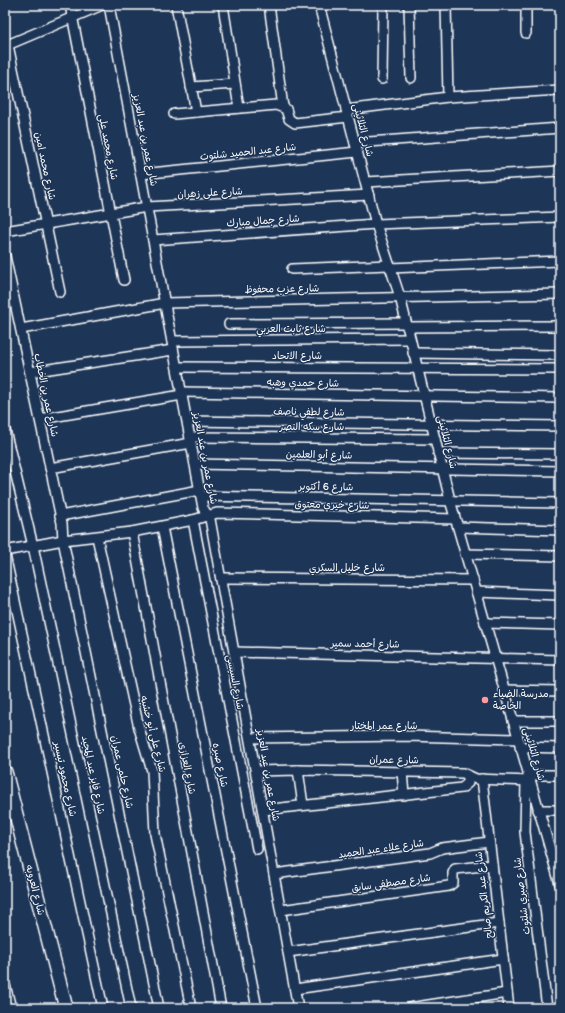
<svg xmlns="http://www.w3.org/2000/svg" width="565" height="1013" font-family="'Balsamiq Sans','Playpen Sans Arabic',sans-serif">
  <style>
    .lines { fill: none; stroke-linecap: round; stroke-linejoin: round }
    .street-casing { stroke: #fff; stroke-width: 12 }
    .secondary-casing { stroke: #fff; stroke-width: 16 }
    .street { stroke: #1d3557; stroke-width: 9 }
    .secondary { stroke: #1d3557; stroke-width: 13 }
    .poi-dot { fill: #ff9aa2; stroke: #1d3557; stroke-width: 1.5 }
    .labels { text-anchor: middle; dominant-baseline: central; stroke-width: 3; stroke-linejoin: round; paint-order: stroke }
    .street-label { font-size: 10px; fill: #fff; stroke: #1d3557 }
    .poi-label { font-size: 10px; fill: #fff; stroke: #1d3557; text-anchor: start }
  </style>
  <rect width="100%" height="100%" fill="#1d3557"/>
  <filter id="ink" filterUnits="userSpaceOnUse"><feTurbulence type="fractalNoise" baseFrequency=".025" numOctaves="2"/><feDisplacementMap in="SourceGraphic" scale="8" xChannelSelector="R" yChannelSelector="G"/><feConvolveMatrix kernelMatrix="1 2 1 2 8 2 1 2 1" color-interpolation-filters="sRGB"/></filter>
  <g filter="url(#ink)">
    <g class="lines">
      <defs>
        <g id="street">
          <path d="M70 5 124 280"/>
          <path d="M109 5 203 508 210 519 298 1008"/>
          <path d="M176 5 196 112"/>
          <path d="M223 5 239 108"/>
          <path d="M269 5 283 107"/>
          <path d="M319 5 376 224 400 297 450 500 560 884"/>
          <path d="M409 5 411 78"/>
          <path d="M446 5 448 97"/>
          <path d="M526 5V33"/>
          <path d="M8 45 60 292"/>
          <path d="M5 46 102 5"/>
          <path d="M382 79 383 5"/>
          <path d="M191 87 235 84"/>
          <path d="M346 110 448 97 560 90"/>
          <path d="M174 114 276 105 286 109 289 119 295 123 348 117"/>
          <path d="M355 143 560 128"/>
          <path d="M141 174 357 152"/>
          <path d="M366 182 560 171"/>
          <path d="M5 231 147 207 369 195"/>
          <path d="M153 240 376 224 560 217"/>
          <path d="M5 256 62 523 63 540 159 1008"/>
          <path d="M390 268 560 261"/>
          <path d="M292 269 389 265"/>
          <path d="M229 324 406 323"/>
          <path d="M407 327 560 326"/>
          <path d="M21 329 165 303 560 294"/>
          <path d="M172 341 410 339"/>
          <path d="M413 353 560 355"/>
          <path d="M177 367 560 369"/>
          <path d="M30 372 173 350"/>
          <path d="M181 392 560 398"/>
          <path d="M40 419 182 395"/>
          <path d="M187 421 560 426"/>
          <path d="M5 430 33 546 131 1008"/>
          <path d="M190 437 435 439"/>
          <path d="M438 453 560 454"/>
          <path d="M195 464 560 471"/>
          <path d="M50 468 191 443"/>
          <path d="M201 496 560 503"/>
          <path d="M60 516 200 490"/>
          <path d="M193 520 257 849"/>
          <path d="M162 527 257 1008"/>
          <path d="M458 527 560 530"/>
          <path d="M132 532 221 1008"/>
          <path d="M97 537 139 728 152 771 155 834 191 1008"/>
          <path d="M5 551 63 540 132 532 193 520 217 513 455 519"/>
          <path d="M465 554 560 556"/>
          <path d="M5 555 103 1008"/>
          <path d="M221 578 473 580"/>
          <path d="M476 592 560 595"/>
          <path d="M485 623 560 625"/>
          <path d="M234 652 560 660"/>
          <path d="M504 690 560 691"/>
          <path d="M513 721H560"/>
          <path d="M250 738 407 736 518 739"/>
          <path d="M520 747 560 748"/>
          <path d="M298 770 303 805"/>
          <path d="M256 771 298 770 463 773 476 779 530 781"/>
          <path d="M402 771 404 795"/>
          <path d="M528 775H560"/>
          <path d="M482 779 509 1008"/>
          <path d="M526 781 525 832 547 1008"/>
          <path d="M263 810 462 788 468 783V777"/>
          <path d="M538 810H560"/>
          <path d="M274 874 430 853 442 848 489 842"/>
          <path d="M281 910 449 886 453 883V873L455 869 492 865"/>
          <path d="M288 952 499 923"/>
          <path d="M5 985 11 1008"/>
          <path d="M295 989 503 959"/>
          <path d="M409 1008 507 993"/>
        </g>
        <path id="secondary" d="M5 772 66 1008"/>
      </defs>
      <use href="#street" class="street-casing"/>
      <use href="#secondary" class="secondary-casing"/>
      <use href="#street" class="street"/>
      <use href="#secondary" class="secondary"/>
    </g>
  </g>
  <circle class="poi-dot" cx="485" cy="700" r="4"/>
  <g class="labels">
    <g class="street-label">
      <text transform="translate(363 130) rotate(75)">شارع الثلاثينى</text>
      <text transform="translate(145 140) rotate(79)">شارع عمر بن عبد العزيز</text>
      <text transform="translate(108 147) rotate(79)">شارع محمد على</text>
      <text transform="translate(248 152) rotate(-6)">شارع عبد الحميد شلتوت</text>
      <text transform="translate(45 166) rotate(78)">شارع محمد امين</text>
      <text transform="translate(210 193) rotate(-3)">شارع على زهران</text>
      <text transform="translate(263 221) rotate(-4)">شارع جمال مبارك</text>
      <text transform="translate(282 289) rotate(-1)">شارع عزب محفوظ</text>
      <text x="291" y="329">شارع ثابت العربي</text>
      <text x="297" y="356">شارع الاتحاد</text>
      <text transform="translate(303 383) rotate(1)">شارع حمدي وهبه</text>
      <text transform="translate(46 395) rotate(78)">شارع عمر بن الخطاب</text>
      <text transform="translate(309 412) rotate(1)">شارع لطفي ناصف</text>
      <text x="312" y="427">شارع سكه النصر</text>
      <text transform="translate(447 442) rotate(76)">شارع الثلاثينى</text>
      <text transform="translate(319 455) rotate(1)">شارع أبو العلمين</text>
      <text transform="translate(205 458) rotate(79)">شارع عمر بن عبد العزيز</text>
      <text transform="translate(326 487) rotate(1)">شارع 6 أكتوبر</text>
      <text transform="translate(332 505) rotate(1)">شارع خيري معتوق</text>
      <text x="347" y="568">شارع خليل السكري</text>
      <text transform="translate(365 644) rotate(1)">شارع أحمد سمير</text>
      <text transform="translate(235 682) rotate(79)">شارع السيسى</text>
      <text x="384" y="726">شارع عمر المختار</text>
      <text transform="translate(153 734) rotate(76)">شارع على أبو خشبه</text>
      <text transform="translate(534 754) rotate(74)">شارع الثلاثينى</text>
      <text transform="translate(394 760) rotate(1)">شارع عمران</text>
      <text transform="translate(220 765) rotate(79)">شارع صبره</text>
      <text transform="translate(187 768) rotate(79)">شارع العزازى</text>
      <text transform="translate(122 772) rotate(78)">شارع حلمى عمران</text>
      <text transform="translate(93 775) rotate(78)">شارع فايز عبد المجيد</text>
      <text transform="translate(268 775) rotate(80)">شارع عمر بن عبد العزيز</text>
      <text transform="translate(65 779) rotate(78)">شارع محمود تيسير</text>
      <text transform="translate(381 849) rotate(-8)">شارع علاء عبد الحميد</text>
      <text transform="translate(391 883) rotate(-8)">شارع مصطفى سابق</text>
      <text transform="translate(35 890) rotate(76)">شارع العروبه</text>
      <text transform="translate(484 895) rotate(-97)">شارع عبد الكريم صالح</text>
      <text transform="translate(522 896) rotate(-97)">شارع صبري شلتوت</text>
    </g>
    <g class="poi-label">
      <text x="493" y="694">مدرسة الضياء<tspan x="493" dy="12">الخاصة</tspan></text>
    </g>
  </g>
  <rect width="565" height="1013" fill="none" stroke="#1d3557" stroke-width="20"/>
  <rect x="10" y="10" width="545" height="993" fill="none" stroke="#fff" stroke-width="1.5" filter="url(#ink)"/>
</svg>
